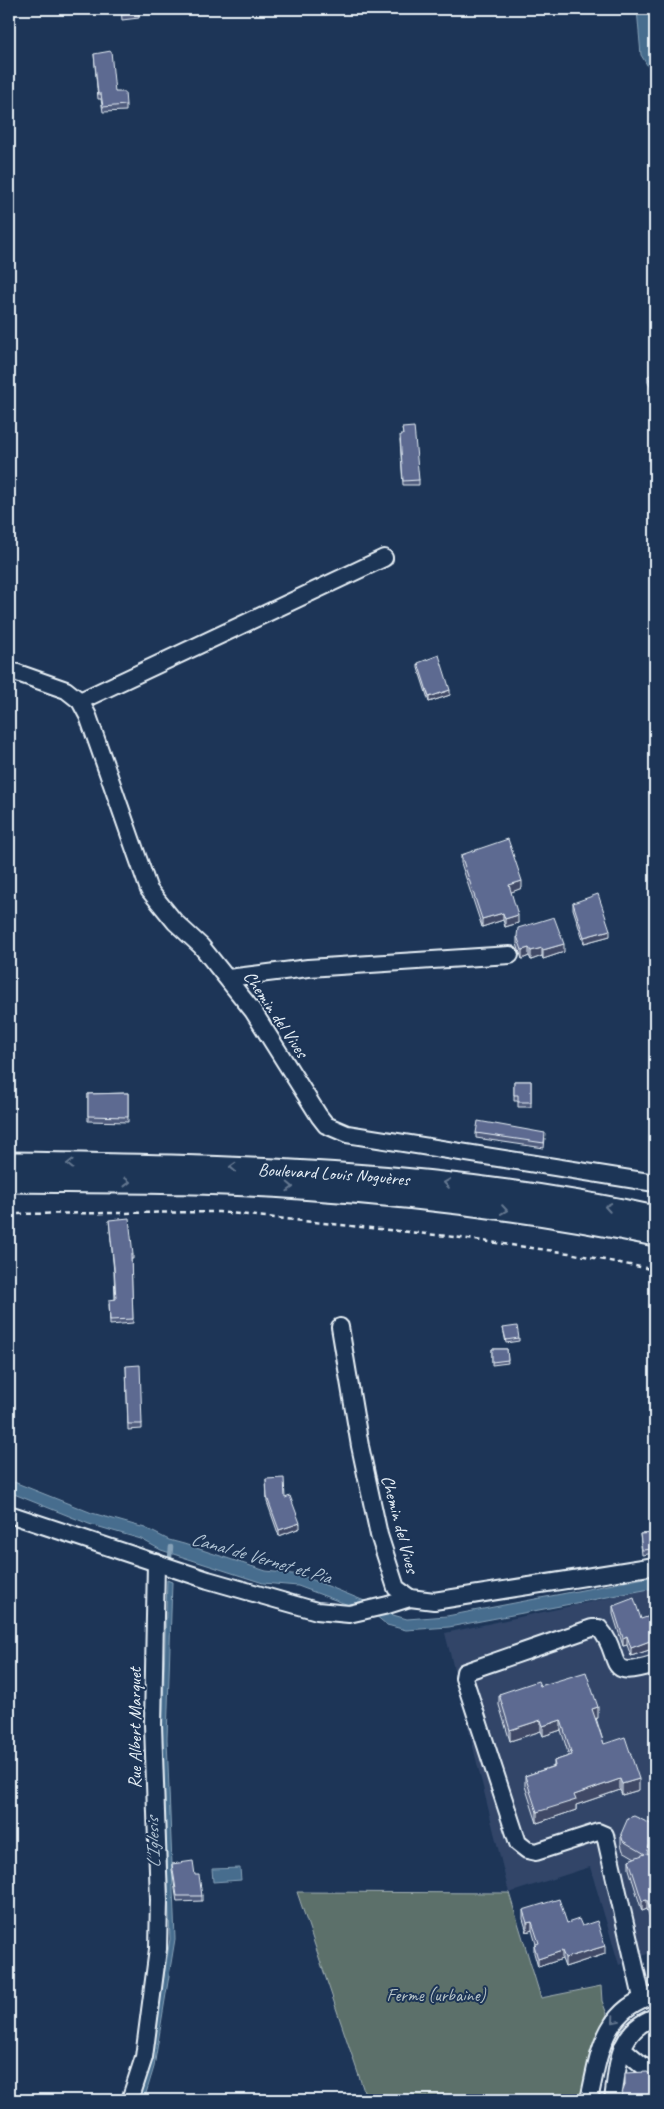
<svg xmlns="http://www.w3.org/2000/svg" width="664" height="2109" font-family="Caveat,sans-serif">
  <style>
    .built { fill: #304568 }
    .green { fill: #5b706b; stroke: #a2b0b2 }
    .water { fill: #476d8e; stroke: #87a2b8 }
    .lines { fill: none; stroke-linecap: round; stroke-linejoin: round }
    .stream { stroke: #87a2b8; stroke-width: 4.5 }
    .minor-casing { stroke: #e8f1f8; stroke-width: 20 }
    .major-casing { stroke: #e8f1f8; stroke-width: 25 }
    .path { stroke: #e8f1f8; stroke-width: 2.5; stroke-dasharray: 5 4; stroke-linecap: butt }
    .minor { stroke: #1d3557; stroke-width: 16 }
    .major { stroke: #1d3557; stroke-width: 21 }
    .wall { fill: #505b7d; stroke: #e8f1f8 }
    .shaded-wall { fill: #414a66; stroke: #e8f1f8 }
    .building { fill: #5d6a91; stroke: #e8f1f8 }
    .oneway { stroke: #64778f }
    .labels { text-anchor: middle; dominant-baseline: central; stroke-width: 4; stroke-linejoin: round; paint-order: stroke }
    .street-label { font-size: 18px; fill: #e8f1f8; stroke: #1d3557 }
    .park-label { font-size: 18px; fill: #b7c4c7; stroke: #1d3557 }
    .water-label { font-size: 19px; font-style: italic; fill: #b0c3d3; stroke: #1d3557 }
  </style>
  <rect width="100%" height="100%" fill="#1d3557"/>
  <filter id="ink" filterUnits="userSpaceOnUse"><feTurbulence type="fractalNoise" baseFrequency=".02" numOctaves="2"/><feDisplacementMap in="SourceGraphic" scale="10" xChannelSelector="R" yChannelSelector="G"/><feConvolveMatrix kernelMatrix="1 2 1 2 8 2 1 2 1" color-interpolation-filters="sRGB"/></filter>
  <g filter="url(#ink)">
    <path class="built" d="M655 1588V1951L619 1965 590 1867 509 1893 445 1633Z"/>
    <path class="green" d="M297 1892 509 1893 541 1998 601 1986 602 2001 607 2014 589 2066 579 2100H440L439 2096 367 2100Z"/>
    <g class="water">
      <path d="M637 9H650L655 54V78L641 55Z"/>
      <path d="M9 1480 92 1513 145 1528 169 1540 184 1544 266 1571 301 1575 389 1611 393 1615 407 1619 447 1616 655 1576V1588L449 1627 406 1630 387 1625 375 1615 298 1586 263 1583 161 1550 141 1539 89 1524 9 1492Z"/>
      <path d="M167 1580 172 1582 167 1739 175 1939 154 2067 144 2100H139L149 2066 170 1939 162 1739Z"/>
      <path d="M240 1868 241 1880 213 1882 212 1869Z"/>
    </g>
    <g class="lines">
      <path class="stream" d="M170 1557 171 1547"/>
      <defs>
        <g id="minor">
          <path d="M9 670 66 690 80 701 88 716 149 890 175 922 201 946 253 1011 319 1116 326 1125 347 1134 655 1183"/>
          <path d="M80 701 384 558"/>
          <path d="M228 978 308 968 510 955"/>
          <path d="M340 1327 360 1446 379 1535 396 1588 410 1598 434 1601 655 1566"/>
          <path d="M9 1514 208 1580 317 1611 349 1614 388 1605 410 1598"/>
          <path d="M642 1998 605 1835 598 1832 536 1852 527 1850 518 1843 464 1678 465 1672 592 1628H599C624 1655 601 1682 655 1664"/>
          <path d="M622 2048 655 2076"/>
          <path d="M130 2100 144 2057 158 1949 159 1900 153 1725 156 1562"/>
          <path d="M589 2100C599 2055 603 2008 655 1995"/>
          <path d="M613 2100C618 2065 617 2031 655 2017"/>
        </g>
        <g id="major">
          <path id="s1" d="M9 1163C225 1166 443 1170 655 1217"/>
          <path d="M9 1181C106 1182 203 1181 300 1188 419 1196 538 1211 655 1235"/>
        </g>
      </defs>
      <use href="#minor" class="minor-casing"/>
      <use href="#major" class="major-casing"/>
      <g class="path">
        <path d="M102 9V13"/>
        <path d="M9 1214 219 1212 446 1236 569 1253 655 1270"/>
      </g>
      <use href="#minor" class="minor"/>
      <use href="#major" class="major"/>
    </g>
    <g class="wall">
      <path d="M121 9H139V18L122 20Z"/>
      <path d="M94 54 115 92 126 105V111L103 112 101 99H98Z"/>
      <path d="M655 373V398L648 381V376Z"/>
      <path d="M402 428 419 480V485H403L400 440 403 435Z"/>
      <path d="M418 663 450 695 429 702 418 668Z"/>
      <path d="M461 855 522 888 511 892 518 923 505 927 503 920 482 927 461 863Z"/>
      <path d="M573 903 610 936 584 943 573 909Z"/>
      <path d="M517 936 564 952 543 959 542 956 531 960 529 956 522 959 517 944Z"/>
      <path d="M514 1081H531V1107H518V1101H514Z"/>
      <path d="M128 1093V1122L88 1121V1094Z"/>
      <path d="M476 1133 545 1138 544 1148 476 1138Z"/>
      <path d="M109 1220 133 1255V1259H131L133 1323 110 1325 109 1304 115 1299 114 1272Z"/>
      <path d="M503 1328 519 1338V1341L506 1343Z"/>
      <path d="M492 1349H507L508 1363 492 1365Z"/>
      <path d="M126 1366 142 1424V1429L128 1430Z"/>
      <path d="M266 1479 285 1498 300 1528 279 1536 267 1502Z"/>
      <path d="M655 1533V1553L642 1555 640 1534Z"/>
      <path d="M613 1606 641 1619 655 1632V1648L631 1656 627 1645 623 1646 613 1614Z"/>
      <path d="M540 1686 598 1718H596L604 1744 639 1790 622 1795 620 1790 576 1805V1810L537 1823 525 1786V1776L554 1766V1761L569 1756 561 1730 543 1736 541 1731 510 1741 499 1705V1694Z"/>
      <path d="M621 1834 653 1840 650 1853 655 1851V1923L652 1924 647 1909 642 1911 629 1869V1860L635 1858 623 1851 621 1844Z"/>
      <path d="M172 1864 195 1875 202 1896V1901L177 1902 172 1869Z"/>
      <path d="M523 1910 567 1923 582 1926 605 1954 565 1967 562 1959 538 1967 534 1953V1945L536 1944 532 1930 527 1932 523 1919Z"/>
    </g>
    <g class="shaded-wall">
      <path d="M450 690V695L429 702V697Z"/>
      <path d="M522 881V888L509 893V885Z"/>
      <path d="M503 913V920L482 927V919Z"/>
      <path d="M518 915V923L505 927V919Z"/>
      <path d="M610 930V936L584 943V937Z"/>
      <path d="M564 944V952L543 959V950Z"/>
      <path d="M529 948V956L522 959V950Z"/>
      <path d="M542 948V956L531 960V951Z"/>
      <path d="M300 1523V1528L279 1536V1530Z"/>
      <path d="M627 1636V1645L623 1646V1638Z"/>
      <path d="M655 1639V1648L631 1656V1648Z"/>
      <path d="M598 1707V1718L592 1719V1709Z"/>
      <path d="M541 1720V1731L510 1741V1730Z"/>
      <path d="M561 1720V1730L543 1736V1726Z"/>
      <path d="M620 1779V1790L576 1805V1810L537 1823V1812L574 1795Z"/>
      <path d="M639 1779V1790L622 1795V1784Z"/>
      <path d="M653 1831V1840L647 1863V1854Z"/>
      <path d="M647 1900V1909L642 1911V1901Z"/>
      <path d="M652 1914H655V1923L652 1924Z"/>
      <path d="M532 1922V1930L527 1932V1923Z"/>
      <path d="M605 1946V1954L565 1967V1958Z"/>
      <path d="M562 1951V1959L538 1967V1959Z"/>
    </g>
    <g class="building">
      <path d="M121 9H139V13L122 15Z"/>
      <path d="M111 51 115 92H125L126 105 103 107 101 94H98L94 54Z"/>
      <path d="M655 373V392L648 376Z"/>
      <path d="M414 427 419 480 403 481 400 435H403L402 428Z"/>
      <path d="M439 655 450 690 429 697 418 663Z"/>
      <path d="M508 839 522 881 509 885 518 915 505 919 503 913 482 919 461 855Z"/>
      <path d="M598 894 610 930 584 937 573 903Z"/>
      <path d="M554 917 564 944 543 950 542 948 531 951 529 948 522 950 517 936 518 928Z"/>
      <path d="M514 1081H531V1102H518V1095H514Z"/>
      <path d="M128 1093V1117L88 1116V1094Z"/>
      <path d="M478 1121 545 1133 544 1143 476 1133Z"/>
      <path d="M129 1218 133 1255H131L133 1319 110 1320 109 1300 116 1299 114 1267 109 1220Z"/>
      <path d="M517 1326 519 1338 506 1340 503 1328Z"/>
      <path d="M492 1349H507L508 1360 492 1362Z"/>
      <path d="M140 1365 142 1424H128L126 1366Z"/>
      <path d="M284 1478 285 1498 290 1496 300 1523 279 1530 267 1497 266 1479Z"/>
      <path d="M655 1533V1549L642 1550 640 1534Z"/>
      <path d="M634 1598 641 1619 650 1616 655 1632V1639L631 1648 627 1636 623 1638 613 1606Z"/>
      <path d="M586 1672 598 1707 592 1709 604 1744 625 1737 639 1779 622 1784 620 1779 574 1795 576 1800 537 1812 525 1776 555 1766 554 1761 572 1755 561 1720 543 1726 541 1720 510 1730 499 1694 538 1681 540 1686Z"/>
      <path d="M634 1816 651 1824 653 1831 647 1854 655 1851V1914H652L647 1900 642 1901 629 1860 645 1854 623 1841 621 1834 628 1818Z"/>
      <path d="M193 1861 195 1875H199L202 1896H177L172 1864Z"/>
      <path d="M559 1899 567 1923 579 1919 582 1926 597 1921 605 1946 565 1958 562 1951 538 1959 534 1945 539 1943 532 1922 527 1923 523 1910Z"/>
      <path d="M647 2072 654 2076H655V2100H621V2096L625 2085V2073Z"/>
    </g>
    <defs><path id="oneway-chevron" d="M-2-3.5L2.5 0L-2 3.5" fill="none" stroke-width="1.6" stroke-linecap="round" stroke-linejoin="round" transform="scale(1.25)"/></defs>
    <g class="oneway">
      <use href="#oneway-chevron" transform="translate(70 1164) rotate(-179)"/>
      <use href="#oneway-chevron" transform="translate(233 1167) rotate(-178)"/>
      <use href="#oneway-chevron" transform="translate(127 1182) rotate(1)"/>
      <use href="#oneway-chevron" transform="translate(447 1183) rotate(-172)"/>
      <use href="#oneway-chevron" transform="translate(290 1187) rotate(2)"/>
      <use href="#oneway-chevron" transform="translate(608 1207) rotate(-170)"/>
      <use href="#oneway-chevron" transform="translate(504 1210) rotate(8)"/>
      <use href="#oneway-chevron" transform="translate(615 2020) rotate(130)"/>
    </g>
  </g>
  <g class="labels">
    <g class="street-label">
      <text transform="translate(276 1014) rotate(56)">Chemin del Vives</text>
      <text stroke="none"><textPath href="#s1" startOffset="325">Boulevard Louis Noguères</textPath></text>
      <text transform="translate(400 1524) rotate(75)">Chemin del Vives</text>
      <text transform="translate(135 1728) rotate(-90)">Rue Albert Marquet</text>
    </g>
    <g class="park-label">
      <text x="436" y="1995">Ferme (urbaine)</text>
    </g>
    <g class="water-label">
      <text transform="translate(261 1558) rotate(16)">Canal de Vernet et Pia</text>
      <text transform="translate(153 1843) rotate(-92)">L'Iglesis</text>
    </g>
  </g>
  <rect width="664" height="2109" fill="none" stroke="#1d3557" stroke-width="30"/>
  <rect x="15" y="15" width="634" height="2079" fill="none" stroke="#e8f1f8" stroke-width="2" filter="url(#ink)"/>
</svg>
